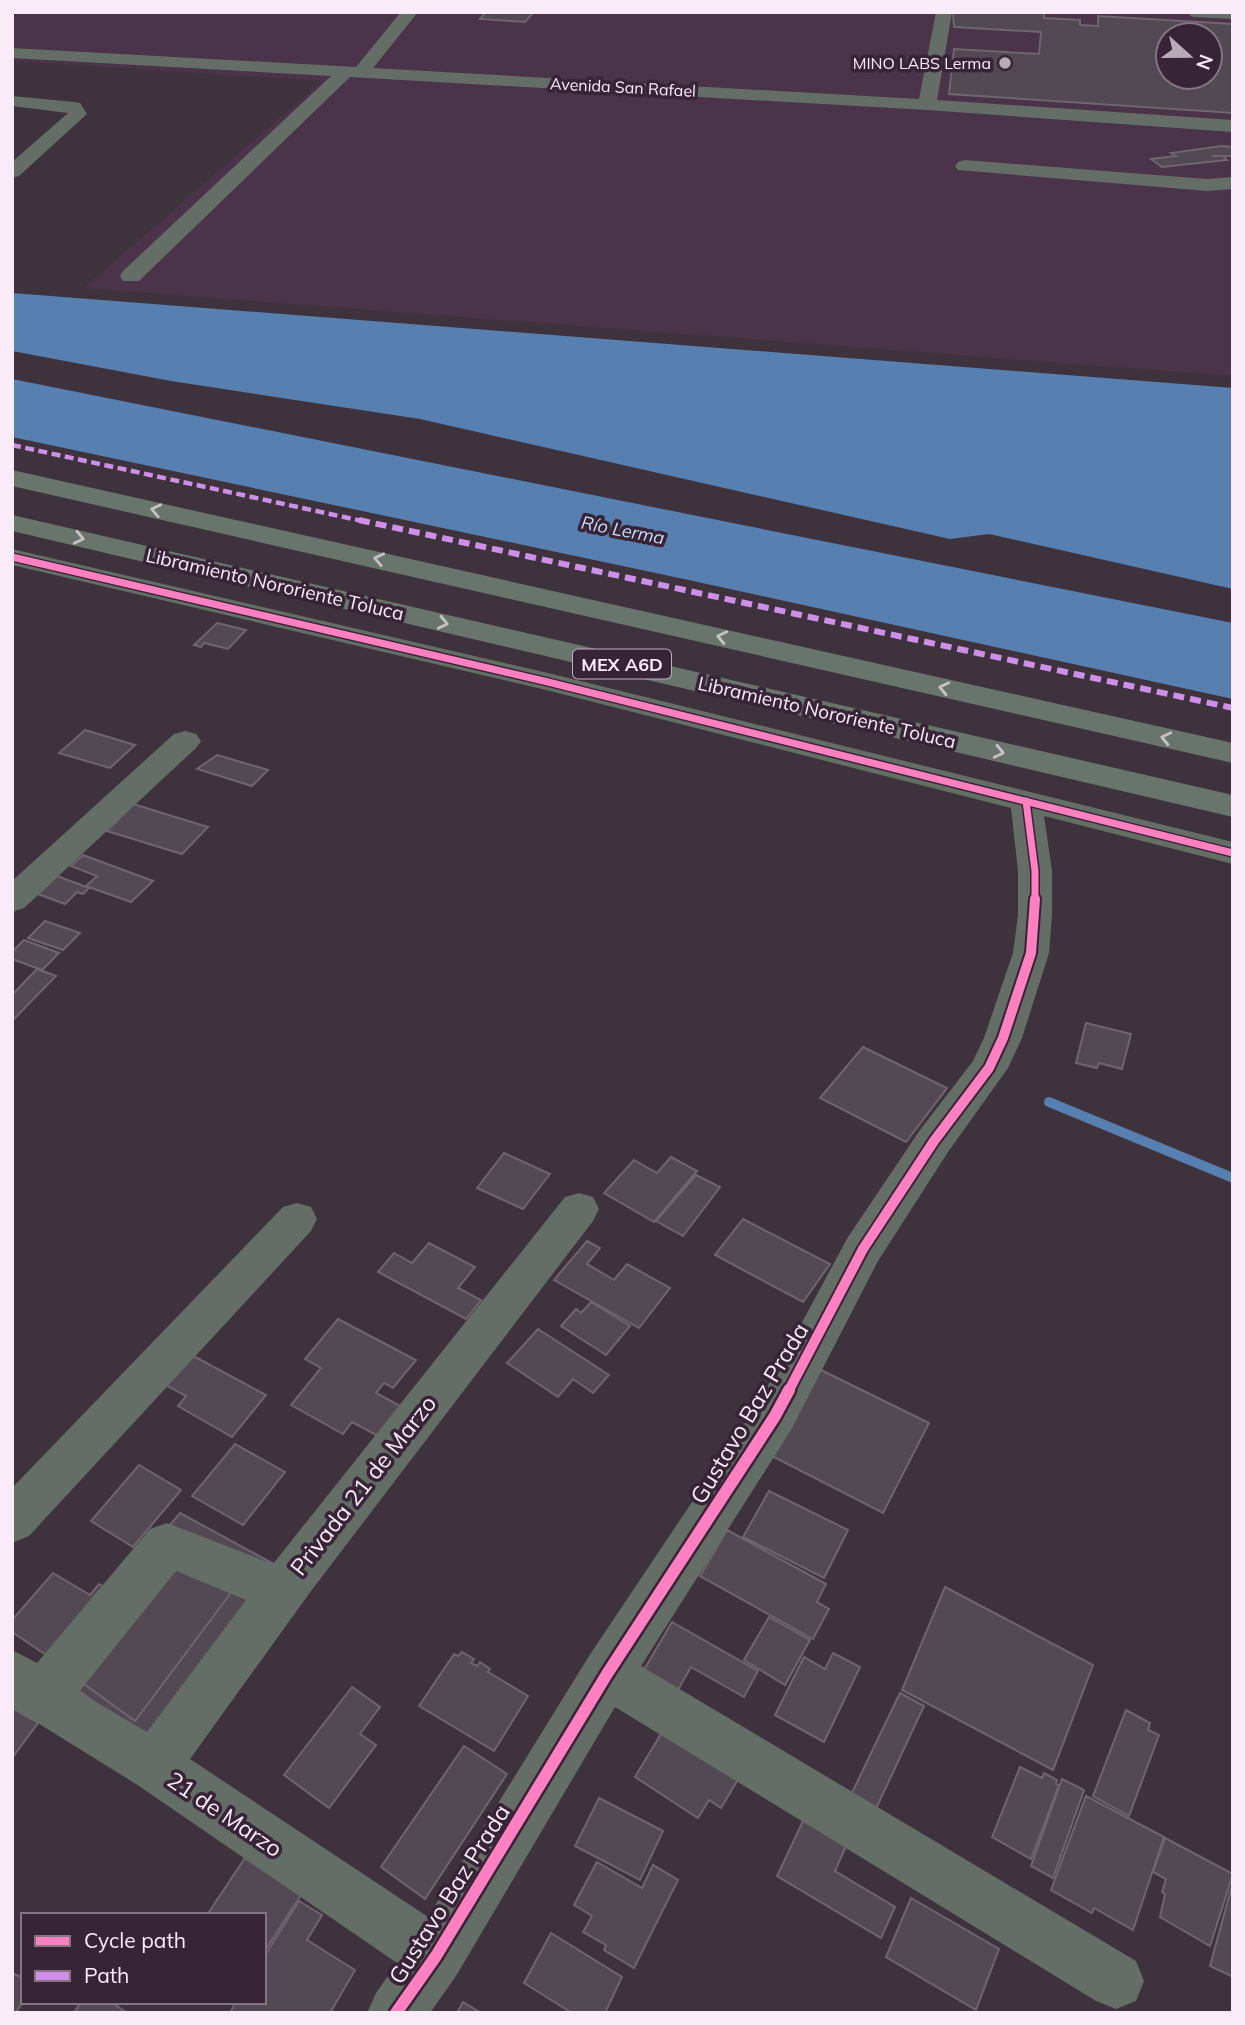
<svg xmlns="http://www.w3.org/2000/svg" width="1245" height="2025" font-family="Mulish,sans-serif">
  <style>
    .built { fill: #4b334a; fill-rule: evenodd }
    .water { fill: #577fb0 }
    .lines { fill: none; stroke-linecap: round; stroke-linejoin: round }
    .stream { stroke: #577fb0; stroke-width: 10 }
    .building { fill: #524952; stroke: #6f656e; stroke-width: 2; fill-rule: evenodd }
    .minor { fill: #646e66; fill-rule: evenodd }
    .highway { fill: #69746c; fill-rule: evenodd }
    .quiet-far1 { stroke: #ce8fe9; stroke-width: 4.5; stroke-dasharray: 9 4.5; stroke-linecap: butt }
    .quiet { stroke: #ce8fe9; stroke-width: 6; stroke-dasharray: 11 6; stroke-linecap: butt }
    .cycleway-far2-casing { stroke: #382437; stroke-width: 10 }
    .cycleway-far1-casing { stroke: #382437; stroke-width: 14 }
    .cycleway-casing { stroke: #382437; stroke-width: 17 }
    .cycleway-far2 { stroke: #ff80c0; stroke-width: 7 }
    .cycleway-far1 { stroke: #ff80c0; stroke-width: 10 }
    .cycleway { stroke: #ff80c0; stroke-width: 12 }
    .oneway { stroke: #c7c2c7 }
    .poi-dot { fill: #b8abb7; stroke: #382437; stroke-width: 2.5 }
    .labels { text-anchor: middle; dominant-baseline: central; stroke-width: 7; stroke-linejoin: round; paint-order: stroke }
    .far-poi-label { font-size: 16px; fill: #f9ecf8; stroke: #382437; text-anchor: end }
    .far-street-label { font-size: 16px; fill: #f9ecf8; stroke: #382437 }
    .far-water-label { font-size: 18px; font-style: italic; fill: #c4ddfb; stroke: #382437 }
    .shield { fill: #382437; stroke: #bfb0be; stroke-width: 2 }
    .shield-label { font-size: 18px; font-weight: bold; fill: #f9ecf8 }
    .street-label { font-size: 19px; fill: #f9ecf8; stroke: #382437 }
    .near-street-label { font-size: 23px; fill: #f9ecf8; stroke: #382437 }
  </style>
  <rect width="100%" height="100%" fill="#3e333d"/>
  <path class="built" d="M12 12H1233V376L84 288 322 81 12 61ZM1168 35H1210V77H1168Z"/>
  <g class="water">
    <path d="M12 293 1233 388V589L989 534 950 539 420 419 171 381 12 351Z"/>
    <path d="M12 379 1233 623V699L684 579 12 437Z"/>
  </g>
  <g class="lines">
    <path class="stream" d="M1049 1102 1233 1178"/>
  </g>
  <g class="building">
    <path d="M486 12H534L525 22 480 19Z"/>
    <path d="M953 12H1044V18L1080 20V25L1098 26V16L1233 24V113L949 94 954 49 1039 54 1041 32 954 27ZM1168 35H1210V77H1168Z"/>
    <path d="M1222 146 1233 147V156H1212H1223L1227 160 1162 167 1151 159 1176 156 1171 153Z"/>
    <path d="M217 623 246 630 228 649 204 643 201 647 194 645Z"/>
    <path d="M85 730 135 745 110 768 59 753Z"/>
    <path d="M217 755 268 770 252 786 197 769Z"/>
    <path d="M133 804 208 827 182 854 107 831Z"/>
    <path d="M83 855 153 881 131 902 86 886 97 876 71 866Z"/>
    <path d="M57 876 89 888 83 894 77 892 65 904 38 894Z"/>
    <path d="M45 921 80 933 63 950 28 938Z"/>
    <path d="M24 940 59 953 42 970 12 959V952Z"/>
    <path d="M37 969 56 976 12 1021V995Z"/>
    <path d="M1086 1023 1131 1034 1122 1069 1099 1063 1097 1068 1076 1063Z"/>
    <path d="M863 1047 947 1088 906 1142 820 1098Z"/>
    <path d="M504 1153 550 1174 523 1209 477 1188Z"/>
    <path d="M671 1157 697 1171 654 1222 604 1193 634 1160 657 1173Z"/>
    <path d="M696 1175 720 1187 683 1236 656 1221Z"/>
    <path d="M743 1219 830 1264 803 1302 715 1255Z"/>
    <path d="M587 1241 600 1248 587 1264 614 1280 627 1264 670 1288 639 1328 554 1280Z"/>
    <path d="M429 1243 475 1267 458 1288 481 1300 466 1319 378 1272 394 1253 412 1263Z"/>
    <path d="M591 1302 630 1326 606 1355 561 1326 576 1309 581 1313Z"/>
    <path d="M338 1319 416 1360 393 1388 384 1383 376 1393 402 1407 380 1437 352 1422 343 1434 291 1405 321 1368 305 1359Z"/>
    <path d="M538 1329 609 1375 593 1393 573 1379 558 1397 507 1363Z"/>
    <path d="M186 1352 266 1395 232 1437 178 1406 186 1396 160 1382Z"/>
    <path d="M821 1370 929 1423 883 1513 770 1455Z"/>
    <path d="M235 1444 285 1472 243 1525 192 1496Z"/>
    <path d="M139 1465 181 1490 133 1547 91 1521Z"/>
    <path d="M769 1491 848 1530 824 1578 743 1537Z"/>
    <path d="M180 1513 294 1575 160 1751 50 1669Z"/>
    <path d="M727 1530 826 1584 817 1602 829 1609 813 1639 700 1576Z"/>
    <path d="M166 1559 233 1590 135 1721 73 1676Z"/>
    <path d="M53 1573 90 1595 99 1584 112 1592 55 1661 12 1632V1620Z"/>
    <path d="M945 1587 1093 1665 1053 1770 902 1690Z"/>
    <path d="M769 1617 810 1640 785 1685 744 1660Z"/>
    <path d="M672 1622 758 1671 744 1697 691 1667 675 1695 641 1675Z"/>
    <path d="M462 1652 474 1659 471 1663 477 1666 480 1662 490 1669 488 1672 528 1696 494 1751 419 1706 454 1654 458 1656Z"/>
    <path d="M833 1653 860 1667 824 1742 775 1715 804 1657 825 1669Z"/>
    <path d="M352 1687 380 1707 360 1734 376 1745 329 1808 284 1775Z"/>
    <path d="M900 1693 924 1706 874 1813 849 1799Z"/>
    <path d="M12 1708 38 1723 12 1758Z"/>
    <path d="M1126 1710 1150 1723 1148 1730 1159 1735 1129 1816 1093 1796Z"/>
    <path d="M664 1729 740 1776 721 1808 709 1800 698 1818 635 1777Z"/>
    <path d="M464 1746 507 1774 425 1899 381 1867Z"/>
    <path d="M1020 1767 1042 1778 1044 1773 1057 1780 1056 1784 1059 1785 1031 1859 992 1837Z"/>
    <path d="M1062 1779 1084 1790 1053 1878 1031 1866Z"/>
    <path d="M1086 1796 1164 1837 1133 1930 1094 1908 1092 1913 1051 1890Z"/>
    <path d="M599 1798 663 1831 640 1880 575 1846Z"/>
    <path d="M804 1819 847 1844 835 1871 895 1907 881 1938 777 1876Z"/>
    <path d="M1165 1838 1233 1874 1210 1946 1160 1917 1165 1894 1162 1892 1166 1879 1153 1872Z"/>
    <path d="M245 1858 301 1895 264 1952V1915H207Z"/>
    <path d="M597 1862 642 1888 653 1865 678 1880 634 1968 604 1950 606 1945 583 1932 592 1916 574 1905Z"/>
    <path d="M1233 1882V1977L1210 1966Z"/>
    <path d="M911 1898 999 1949 976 2010 886 1957Z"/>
    <path d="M299 1901 322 1915 307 1940 355 1970 330 2013H230L236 2002H264V1957Z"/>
    <path d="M551 1933 622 1977 605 2013H572L524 1983Z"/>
    <path d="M12 1973 23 1978V2001L16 2013H12Z"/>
    <path d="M81 2002H111L127 2013H74Z"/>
    <path d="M463 2002 481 2013H457Z"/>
  </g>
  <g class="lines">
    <g class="minor">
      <path d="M401 12H418L373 68 919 99 936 12H952L937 100 1233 120V132L927 110 350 77 139 281H123L120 276 123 271 331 76 12 58V48L356 67Z"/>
      <path d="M1185 12H1233V19L1193 17Z"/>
      <path d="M12 96 74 102 80 103 87 114 19 176 12 178V162L68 113 12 106Z"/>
      <path d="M965 160 1207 179 1233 177V189L1207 191 958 170 955 166 958 162Z"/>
      <path d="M12 549 548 673 1233 842V864L1044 816 1052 871V915L1049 953 1022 1038 1008 1068 948 1152 878 1261 791 1430 641 1666 1136 1961 1144 1981 1136 2001 1116 2009 1096 2001 615 1707 456 1976 430 2013H367L376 1993 397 1963 136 1784 12 1707V1650L37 1663 150 1529 167 1523 273 1564 565 1197 579 1193 593 1197 599 1209 593 1221 311 1591 190 1759 428 1917 589 1656 759 1402 848 1237 920 1130 973 1061 984 1038 1013 953 1018 915V871L1011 808 546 690 12 565ZM176 1571 246 1600 147 1732 79 1692Z"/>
      <path d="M185 731 196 734 201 741 196 748 24 908 12 912V881L174 734Z"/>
      <path d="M297 1203 311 1207 317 1219 311 1231 29 1536 12 1543V1488L283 1207Z"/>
    </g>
    <g class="highway">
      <path d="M12 470 1233 743V763L12 486Z"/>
      <path d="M12 515 1233 795V817L12 531Z"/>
    </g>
    <path class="quiet-far1" d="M12 445 367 522"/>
    <path class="quiet" d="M359 520 1233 708"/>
    <defs>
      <g id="cycleway-far2">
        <path d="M12 557 548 682 1233 853"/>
        <path d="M1026 801 1035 871V901"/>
      </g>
      <path id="cycleway-far1" d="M788 1392 863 1249 934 1141 989 1068 1003 1038 1031 953 1035 899"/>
      <path id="cycleway" d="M396 2013 436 1956 607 1674 775 1416 789 1390"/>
    </defs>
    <use href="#cycleway-far2" class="cycleway-far2-casing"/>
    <use href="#cycleway-far1" class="cycleway-far1-casing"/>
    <use href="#cycleway" class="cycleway-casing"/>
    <use href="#cycleway-far2" class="cycleway-far2"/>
    <use href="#cycleway-far1" class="cycleway-far1"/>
    <use href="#cycleway" class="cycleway"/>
  </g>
  <defs><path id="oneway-chevron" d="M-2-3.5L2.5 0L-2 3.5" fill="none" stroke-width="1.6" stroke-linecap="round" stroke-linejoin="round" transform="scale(1.75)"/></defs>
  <g class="oneway">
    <use href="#oneway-chevron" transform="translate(156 510) rotate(-168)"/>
    <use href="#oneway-chevron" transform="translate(79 538) rotate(13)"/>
    <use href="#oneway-chevron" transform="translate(379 559) rotate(-168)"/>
    <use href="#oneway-chevron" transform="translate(443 623) rotate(13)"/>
    <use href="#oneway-chevron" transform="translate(722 637) rotate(-167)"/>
    <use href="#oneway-chevron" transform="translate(944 688) rotate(-167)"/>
    <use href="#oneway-chevron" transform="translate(1166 738) rotate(-167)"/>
    <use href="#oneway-chevron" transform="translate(999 752) rotate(13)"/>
  </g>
  <circle class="poi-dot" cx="1005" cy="63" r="7"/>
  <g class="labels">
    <g class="far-poi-label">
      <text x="991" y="63">MINO LABS Lerma</text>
    </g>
    <g class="far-street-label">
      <text transform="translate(623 87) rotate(3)">Avenida San Rafael</text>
    </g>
    <g class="far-water-label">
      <text transform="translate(623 530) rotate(11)">Río Lerma</text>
    </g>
    <rect class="shield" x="573" y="649.5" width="98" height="29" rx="5"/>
    <g class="shield-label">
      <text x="622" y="664">MEX A6D</text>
    </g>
    <g class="street-label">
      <text transform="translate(275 584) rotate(13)">Libramiento Nororiente Toluca</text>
      <text transform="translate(827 712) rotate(13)">Libramiento Nororiente Toluca</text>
    </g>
    <g class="near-street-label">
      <text transform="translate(749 1413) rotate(-59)">Gustavo Baz Prada</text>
      <text transform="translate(363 1485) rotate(-52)">Privada 21 de Marzo</text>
      <text transform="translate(225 1814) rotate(34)">21 de Marzo</text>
      <text transform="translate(449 1894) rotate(-58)">Gustavo Baz Prada</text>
    </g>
  </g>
  <rect width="1245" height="2025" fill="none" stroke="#f9ecf8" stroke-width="28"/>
  <rect x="21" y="1913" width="245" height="91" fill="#382437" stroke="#857484" stroke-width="2"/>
  <rect x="35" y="1936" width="35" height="10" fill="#ff80c0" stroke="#857484" stroke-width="2"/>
  <text x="84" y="1948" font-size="21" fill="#f9ecf8">Cycle path</text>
  <rect x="35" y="1971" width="35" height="10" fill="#ce8fe9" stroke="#857484" stroke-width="2"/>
  <text x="84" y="1983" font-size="21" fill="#f9ecf8">Path</text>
  <g transform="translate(1189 56) rotate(111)"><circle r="33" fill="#382437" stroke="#857484" stroke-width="2"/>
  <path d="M0-5L12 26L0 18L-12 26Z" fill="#b8abb7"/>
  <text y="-10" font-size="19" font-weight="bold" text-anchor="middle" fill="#f9ecf8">N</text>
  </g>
</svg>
